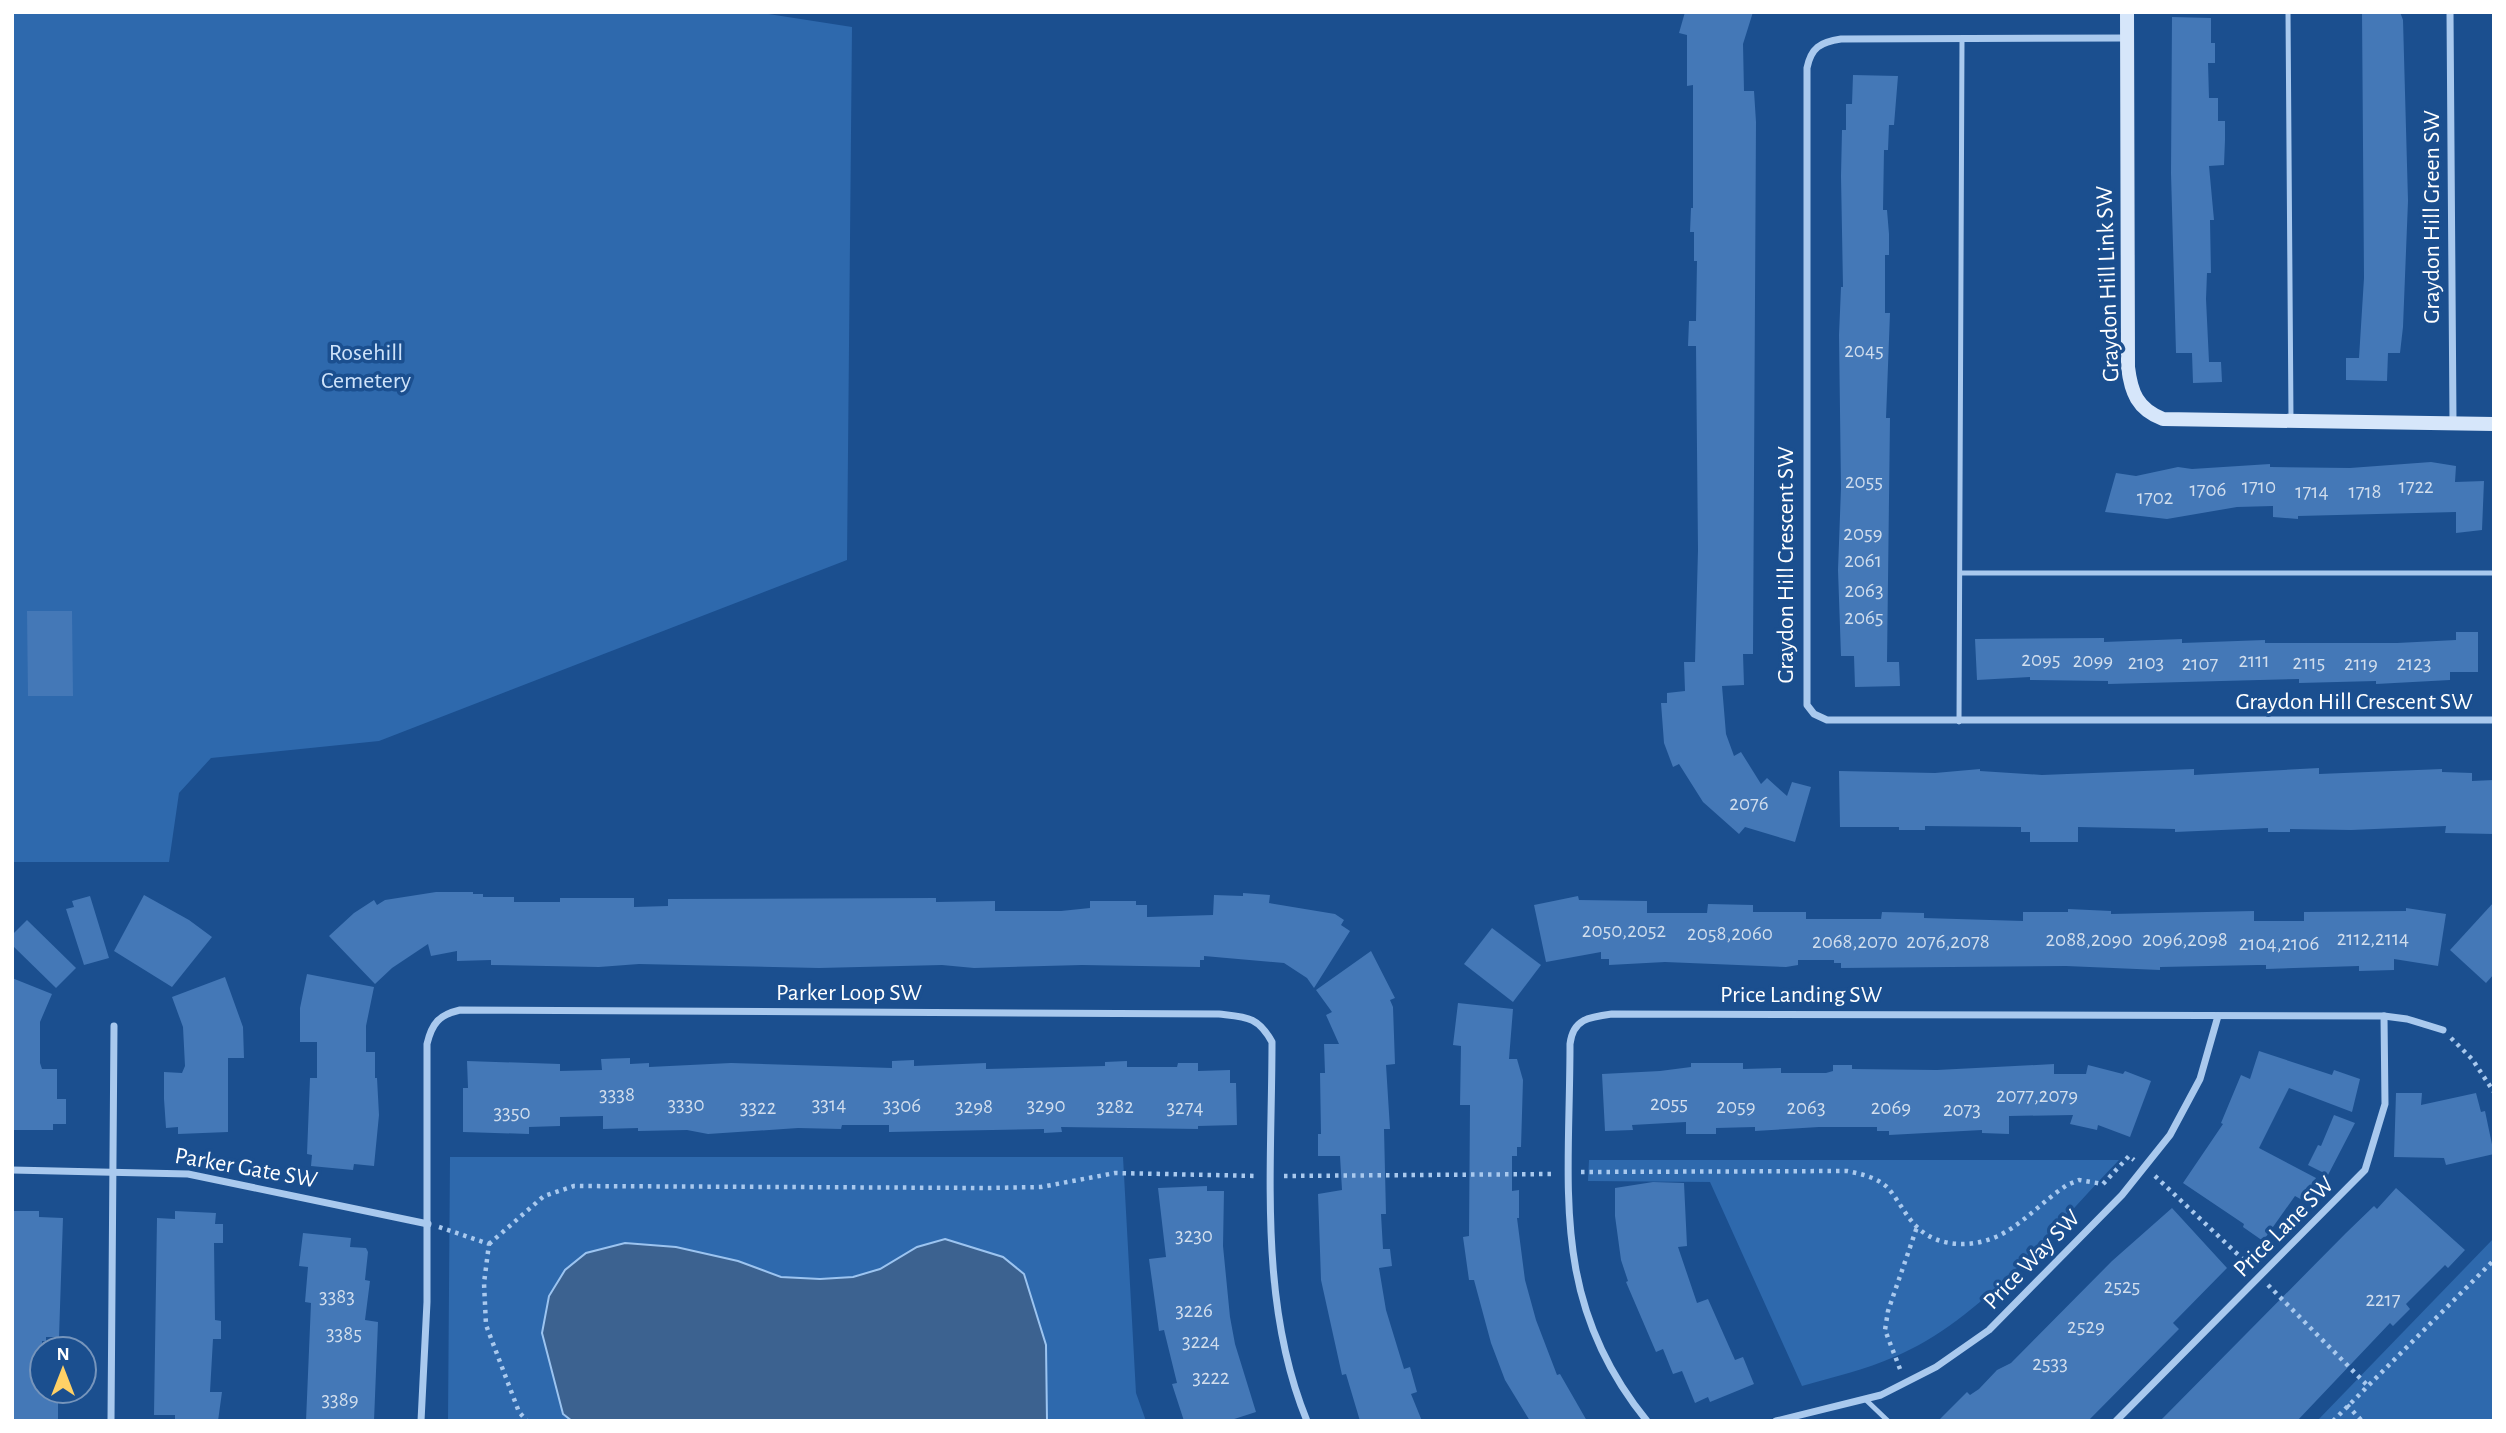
<svg xmlns="http://www.w3.org/2000/svg" width="2506" height="1433" font-family="'Alegreya Sans',sans-serif">
  <style>
    .green { fill: #2e69ad }
    .water { fill: #3c6290; stroke: #9cc4f0; stroke-width: 2 }
    .building { fill: #4478b7 }
    .lines { fill: none; stroke-linecap: round; stroke-linejoin: round }
    .path { stroke: #a9c9ee; stroke-width: 4.5; stroke-dasharray: 3.5 5; stroke-linecap: butt }
    .lane { stroke: #a9c9ee; stroke-width: 5 }
    .street { stroke: #a9c9ee; stroke-width: 7 }
    .secondary { stroke: #d6e6fa; stroke-width: 14 }
    .labels { text-anchor: middle; dominant-baseline: central; stroke-width: 7; stroke-linejoin: round; paint-order: stroke }
    .number-label { font-size: 21px; fill: #d0dded }
    .street-label { font-size: 24px; fill: #fff; stroke: #1b4f8f }
    .park-label { font-size: 24px; fill: #cfe3fa; stroke: #1b4f8f }
  </style>
  <rect width="100%" height="100%" fill="#1b4f8f"/>
  <g class="green">
    <path d="M12 12H755L852 27 847 560 379 741 211 758 179 793 169 862H12Z"/>
    <path d="M450 1157H1123L1136 1393 1146 1421H448Z"/>
    <path d="M1589 1160H2119C2055 1226 1981 1321 1894 1357 1865 1370 1833 1377 1802 1386L1710 1182 1588 1181Z"/>
    <path d="M2494 1238V1421H2317Z"/>
  </g>
  <path class="water" d="M945 1239 1003 1257 1024 1274 1046 1345 1047 1421H572L563 1414 542 1333 549 1296 565 1270 586 1253 625 1243 676 1247 738 1261 781 1277 820 1279 853 1277 880 1269 917 1247Z"/>
  <g class="building">
    <path d="M1685 12H1753L1743 44 1744 91H1754L1756 122 1753 654H1743L1744 685 1722 686 1726 734 1734 756 1741 752 1761 784 1767 778 1787 796 1792 782 1811 787 1795 842 1745 827 1739 834 1703 802 1679 764 1673 767 1664 743 1661 703H1667V693L1685 691 1684 662H1695L1698 550 1696 346H1688L1689 321H1696L1697 261H1694V232H1690L1691 208H1693V85L1687 86V35L1679 33Z"/>
    <path d="M2362 12H2400L2403 20 2408 201 2403 327 2400 353H2388L2387 381 2346 380V358H2359L2364 278Z"/>
    <path d="M2172 17 2211 18V43H2215V63H2208L2209 98H2218V121H2225V140L2224 165 2209 166 2214 220H2210L2211 273H2207L2206 299 2209 362H2221L2222 382 2193 383 2192 353H2176L2171 173Z"/>
    <path d="M1853 75 1898 76 1894 125H1889L1888 150H1884L1883 210H1887L1889 234V255H1885V313H1890L1886 418H1890L1887 662H1899L1900 686 1855 687 1854 656H1841L1838 570 1841 488 1839 335 1841 287H1843L1841 176 1842 130H1846V104H1852Z"/>
    <path d="M2431 462 2456 466 2455 482 2484 481 2482 530 2456 533V512L2298 516V519L2273 517V506L2237 507 2167 519 2105 512 2116 473 2136 476 2178 467 2192 469 2270 464V467L2350 468Z"/>
    <path d="M27 611H72L73 696H28Z"/>
    <path d="M2456 632H2478V672H2450V680L2376 684V681L2299 683V679L2108 684V681L2030 680V677L1977 680 1975 639 2104 638V642L2182 639V643L2265 640V643H2397L2456 640Z"/>
    <path d="M2319 768V774L2442 769V772L2472 773V781L2494 780V834L2445 833 2446 826 2351 830 2290 829V832H2268V828L2175 832V829L2078 827V842H2030V832H2021V827L1925 826V830H1899V827H1840L1839 771 1935 773 1980 769V771L2042 775 2194 769V775Z"/>
    <path d="M436 892H473V894H483V897H514V902H560V898H634V907L668 906V899L936 898V902L995 901V911H1061L1090 908V901H1136V905H1147V917L1213 915 1214 895 1243 896V893L1270 895 1269 903 1335 914 1344 920 1341 925 1350 931 1314 988 1307 978 1284 963 1204 956V960H1200V967L1082 965 974 968 942 965 819 968 639 964 599 967 491 965V960L457 961V951L431 956 428 944 392 968 375 984 329 936 354 913 374 900 377 905 385 900Z"/>
    <path d="M144 895 189 920 212 937 172 987 114 951Z"/>
    <path d="M90 896 109 958 84 965 66 909 74 907 72 901Z"/>
    <path d="M1578 896 1579 900 1647 901V913H1707L1708 904 1753 905V912H1806V919H1881L1882 912 1924 913V918L2023 921V912H2068V909L2111 911V914L2254 911V921H2304V912L2406 911V908L2446 914 2438 966 2394 959V970L2359 971V966L2266 969V965H2258L2160 967V970L2066 966 1841 968V963H1834V960H1798V965L1786 967 1665 962 1609 965V959H1601V952L1546 962 1534 905Z"/>
    <path d="M2494 902V974L2486 983 2450 950Z"/>
    <path d="M27 920 76 968 56 988 12 945V935Z"/>
    <path d="M1492 928 1541 965 1513 1002 1464 964Z"/>
    <path d="M1371 951 1395 998 1390 1000 1393 1007 1395 1064 1386 1065 1390 1129H1384L1386 1214H1381L1383 1249H1390L1392 1266 1379 1268 1386 1310 1404 1369 1410 1367 1417 1392 1411 1394 1422 1421H1360L1346 1374 1342 1375 1321 1280 1318 1194 1342 1190 1340 1156H1318V1134H1321L1320 1073H1325L1324 1044H1339L1326 1015 1332 1012 1316 990Z"/>
    <path d="M307 974 374 987 366 1026V1052H375V1078H377L379 1115 374 1166 354 1164 353 1170 311 1166 312 1155 307 1154 310 1078H317V1042H300V1008Z"/>
    <path d="M225 977 243 1027 244 1058H228V1132L178 1134V1127L166 1128 164 1099V1072L182 1073 185 1066 183 1027 172 997Z"/>
    <path d="M12 978 52 994 40 1022V1063L42 1069H57V1099H66V1124H53V1130H12Z"/>
    <path d="M1458 1003 1513 1009 1509 1059H1517L1523 1080 1521 1147H1517V1156H1512V1191L1519 1190V1218H1517L1525 1280 1536 1320 1557 1375 1560 1374 1587 1421H1530L1505 1380 1491 1343 1474 1280H1469L1463 1237 1469 1236 1470 1105H1460L1461 1046 1453 1045Z"/>
    <path d="M2259 1051 2332 1075 2334 1070 2360 1079 2352 1112 2289 1088 2259 1148 2316 1178 2304 1201 2295 1196 2263 1241 2243 1227 2244 1224 2183 1183 2223 1124 2221 1123 2241 1075 2250 1079Z"/>
    <path d="M630 1058V1064L649 1063V1067L731 1063 892 1068V1061L914 1060V1066L986 1063V1069L1105 1066V1062L1127 1061V1067H1177L1178 1063H1198V1071L1230 1070V1083H1236L1237 1125 1198 1126V1129L1061 1127 1062 1132 1044 1133V1129L889 1132V1125H842L841 1129 798 1128 708 1134 687 1130 638 1131V1128L603 1129V1116L560 1117V1126L529 1127V1134L463 1132V1088H468L467 1061 560 1064V1071L602 1070 601 1059Z"/>
    <path d="M1691 1063H1743V1069L1781 1068V1073H1826L1833 1071V1065H1852V1069L1937 1070 2054 1064V1074H2086L2088 1065 2123 1074 2125 1071 2151 1081 2130 1137 2098 1125 2097 1130 2070 1124 2073 1115 2009 1116V1134L1982 1133V1130L1889 1135V1131H1877V1127H1819L1755 1131V1127L1716 1128V1134H1686V1122L1632 1125 1633 1130 1605 1131 1602 1074 1660 1071 1691 1067Z"/>
    <path d="M2396 1093H2422L2421 1105 2476 1093 2481 1112 2485 1111 2494 1154 2446 1165 2444 1158 2394 1157Z"/>
    <path d="M2334 1115 2355 1123 2328 1175 2308 1165 2318 1145 2321 1146Z"/>
    <path d="M1653 1182 1684 1183 1687 1246 1678 1247 1697 1303 1708 1299 1735 1360 1743 1357 1754 1384 1710 1402 1708 1397 1695 1403 1682 1371 1673 1374 1663 1349 1656 1352 1626 1282 1628 1281 1621 1260 1615 1216V1188Z"/>
    <path d="M1207 1186V1191H1224L1223 1246 1230 1317 1235 1344 1256 1412 1228 1421H1184L1172 1384 1177 1383 1164 1330 1159 1331 1149 1259 1166 1257 1158 1188Z"/>
    <path d="M2396 1188 2465 1250 2448 1268 2445 1265 2406 1304 2410 1309 2393 1326 2390 1323 2297 1421H2160L2346 1233 2374 1206 2377 1209Z"/>
    <path d="M2172 1208 2227 1268 2173 1323 2179 1329 2088 1421H1938L1967 1392 1970 1395 1979 1389 1997 1370 2011 1363 2112 1261Z"/>
    <path d="M12 1211H39V1217L63 1218 59 1337H46V1341H42V1391H58V1421H12Z"/>
    <path d="M175 1211 216 1213 215 1224H223V1243H214L215 1320 221 1321V1339H213L210 1392H222L218 1421H175V1415H154L157 1218 175 1219Z"/>
    <path d="M303 1233 351 1238 350 1247 366 1248 368 1252 365 1280 370 1281 365 1320 378 1322 374 1421H306L311 1303 305 1302 308 1267 299 1266Z"/>
  </g>
  <g class="lines">
    <g class="path">
      <path d="M2451 1038 2472 1059 2494 1092"/>
      <path d="M1581 1172 1847 1171C1861 1174 1876 1177 1887 1187 1898 1199 1905 1215 1916 1226 1938 1249 1976 1248 2002 1234 2026 1221 2044 1200 2067 1185L2079 1180 2103 1184 2129 1156 2134 1160"/>
      <path d="M1284 1176 1555 1174"/>
      <path d="M2155 1176 2250 1266"/>
      <path d="M439 1227 489 1244 484 1283 486 1325 519 1412 527 1421"/>
      <path d="M489 1244 544 1196 574 1186 988 1188 1041 1187 1115 1173 1258 1176"/>
      <path d="M2268 1285 2367 1385"/>
      <path d="M1900 1369 1885 1330 1888 1311 1917 1227"/>
      <path d="M2347 1405 2362 1421"/>
      <path d="M2333 1421 2494 1260"/>
    </g>
    <g class="lane">
      <path d="M2288 12 2291 420"/>
      <path d="M1961 573H2494"/>
      <path d="M1959 722 1962 39"/>
      <path d="M1865 1399 1888 1421"/>
    </g>
    <g class="street">
      <path d="M2450 12 2453 421"/>
      <path d="M2127 38 1841 39C1820 42 1811 48 1807 68V705L1814 714 1827 720H2494"/>
      <path d="M12 1170 188 1174 428 1224"/>
      <path d="M111 1421 114 1026"/>
      <path d="M421 1421 427 1302V1044C432 1023 439 1015 460 1010L1219 1014C1246 1017 1258 1016 1272 1042 1272 1168 1258 1302 1307 1421"/>
      <path d="M1647 1421C1549 1301 1570 1188 1570 1044 1573 1019 1589 1017 1612 1014L2384 1016 2407 1019 2443 1030"/>
      <path d="M1776 1421 1881 1395 1936 1367 1989 1330 2122 1195 2170 1135 2200 1079 2218 1016"/>
      <path d="M2116 1421 2365 1170 2385 1104 2384 1016"/>
    </g>
    <path class="secondary" d="M2127 12 2128 367C2131 392 2137 409 2163 419L2494 424"/>
  </g>
  <g class="labels">
    <g class="number-label">
      <text x="1864" y="350">2045</text>
      <text x="1864" y="481">2055</text>
      <text x="2259" y="486">1710</text>
      <text x="2416" y="486">1722</text>
      <text x="2208" y="489">1706</text>
      <text x="2312" y="491">1714</text>
      <text x="2365" y="491">1718</text>
      <text x="2155" y="497">1702</text>
      <text x="1863" y="533">2059</text>
      <text x="1863" y="560">2061</text>
      <text x="1864" y="590">2063</text>
      <text x="1864" y="617">2065</text>
      <text x="2041" y="659">2095</text>
      <text x="2093" y="660">2099</text>
      <text x="2254" y="660">2111</text>
      <text x="2146" y="662">2103</text>
      <text x="2309" y="662">2115</text>
      <text x="2200" y="663">2107</text>
      <text x="2361" y="663">2119</text>
      <text x="2414" y="663">2123</text>
      <text x="1749" y="803">2076</text>
      <text x="1624" y="930">2050,2052</text>
      <text x="1730" y="933">2058,2060</text>
      <text x="2373" y="938">2112,2114</text>
      <text x="2089" y="939">2088,2090</text>
      <text x="2185" y="939">2096,2098</text>
      <text x="1855" y="941">2068,2070</text>
      <text x="1948" y="941">2076,2078</text>
      <text x="2279" y="943">2104,2106</text>
      <text x="617" y="1094">3338</text>
      <text x="2037" y="1095">2077,2079</text>
      <text x="1669" y="1103">2055</text>
      <text x="686" y="1104">3330</text>
      <text x="829" y="1104">3314</text>
      <text x="902" y="1105">3306</text>
      <text x="1046" y="1105">3290</text>
      <text x="974" y="1106">3298</text>
      <text x="1115" y="1106">3282</text>
      <text x="1736" y="1106">2059</text>
      <text x="758" y="1107">3322</text>
      <text x="1185" y="1107">3274</text>
      <text x="1806" y="1107">2063</text>
      <text x="1891" y="1107">2069</text>
      <text x="1962" y="1109">2073</text>
      <text x="512" y="1112">3350</text>
      <text x="1194" y="1235">3230</text>
      <text x="2122" y="1286">2525</text>
      <text x="337" y="1296">3383</text>
      <text x="2383" y="1299">2217</text>
      <text x="1194" y="1310">3226</text>
      <text x="2086" y="1326">2529</text>
      <text x="344" y="1333">3385</text>
      <text x="1201" y="1341">3224</text>
      <text x="2050" y="1363">2533</text>
      <text x="1211" y="1377">3222</text>
      <text x="340" y="1399">3389</text>
    </g>
    <g class="street-label">
      <text transform="translate(2432 217) rotate(-90)">Graydon Hill Green SW</text>
      <text transform="translate(2108 284) rotate(-92)">Graydon Hill Link SW</text>
      <text transform="translate(1786 565) rotate(-90)">Graydon Hill Crescent SW</text>
      <text x="2354" y="702">Graydon Hill Crescent SW</text>
      <text x="849" y="993">Parker Loop SW</text>
      <text x="1801" y="995">Price Landing SW</text>
      <text transform="translate(246 1168) rotate(10)">Parker Gate SW</text>
      <text transform="translate(2284 1227) rotate(-45)">Price Lane SW</text>
      <text transform="translate(2032 1260) rotate(-46)">Price Way SW</text>
    </g>
    <g class="park-label">
      <text x="366" y="353">Rosehill<tspan x="366" dy="28">Cemetery</tspan></text>
    </g>
  </g>
  <rect width="2506" height="1433" fill="none" stroke="#ffffff" stroke-width="28"/>
  <g transform="translate(63 1370)"><circle r="33" fill="#1b4f8f" stroke="#7695bc" stroke-width="2"/>
  <path d="M0-5L12 26L0 18L-12 26Z" fill="#ffd166"/>
  <text y="-10" font-size="19" font-weight="bold" text-anchor="middle" fill="#ffffff">N</text>
  </g>
</svg>
